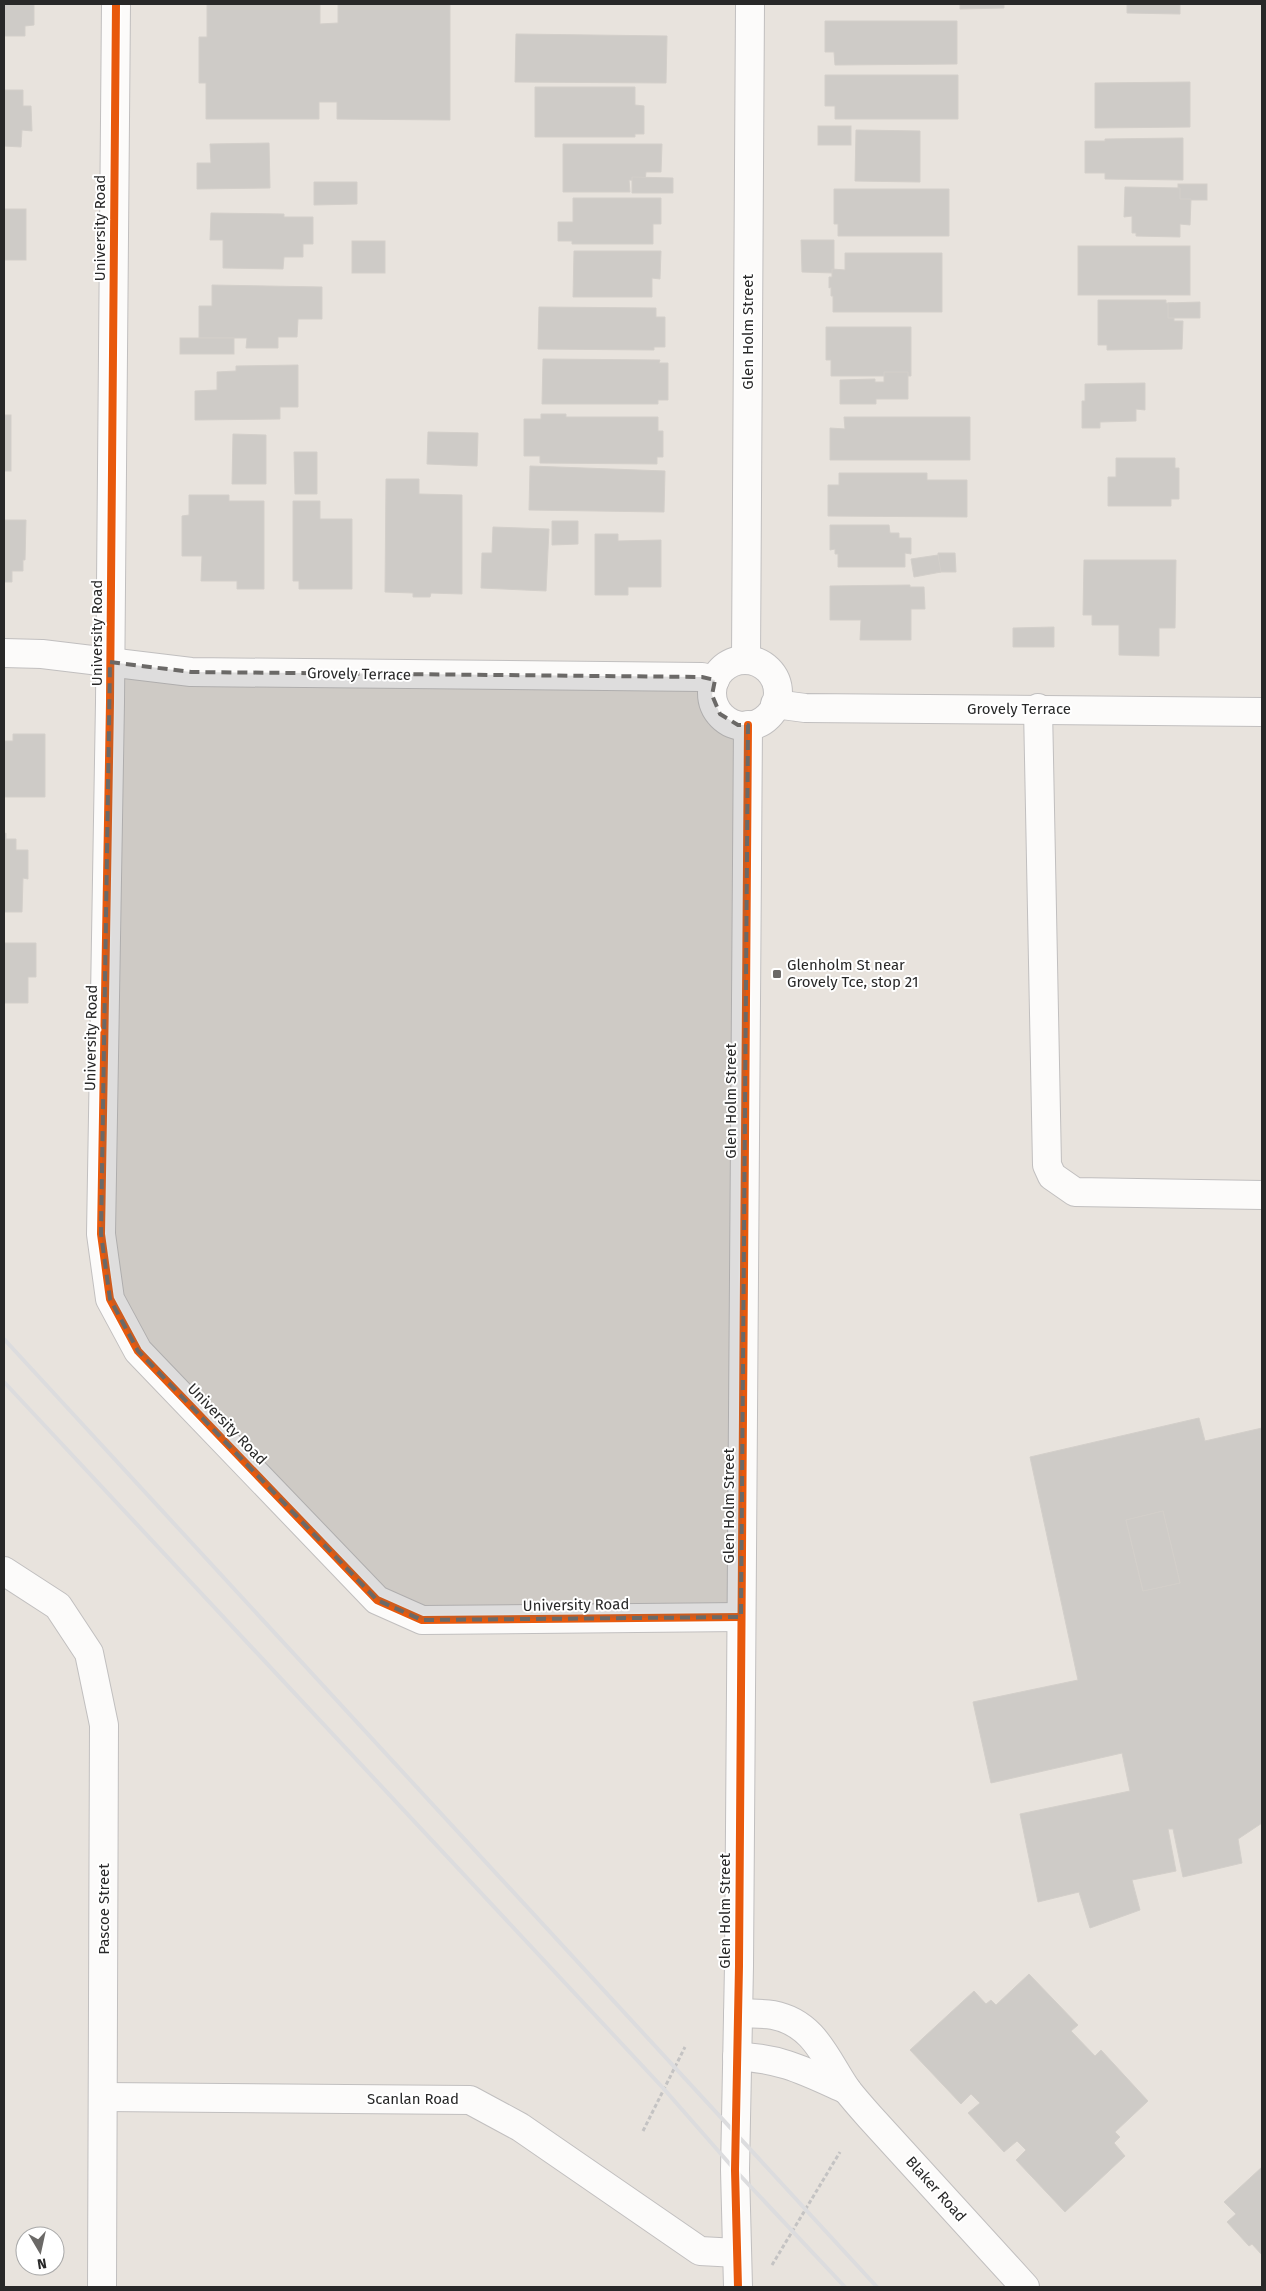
<svg xmlns="http://www.w3.org/2000/svg" width="1266" height="2291" font-family="'Fira Sans',sans-serif">
  <style>
    .building { fill: #cecbc7; stroke: #d3cfca; fill-rule: evenodd }
    .lines { fill: none; stroke-linecap: round; stroke-linejoin: round }
    .minor-casing { stroke: #c1bfbf; stroke-width: 30 }
    .path { stroke: #c4c3c3; stroke-width: 3; stroke-dasharray: 4 2.5; stroke-linecap: butt }
    .minor { stroke: #fcfbfa; stroke-width: 28 }
    .rail { stroke: #dcdcde; stroke-width: 4 }
    .cycleway-casing { stroke: #fff; stroke-width: 11 }
    .cycleway { stroke: #e8590c; stroke-width: 8 }
    .marked { fill: #6b6967; fill-opacity: 0.2; stroke: #6b6967; stroke-width: 4; stroke-dasharray: 10 6; stroke-linejoin: round }
    .poi-dot { fill: #6b6967; stroke: #fff; stroke-width: 2 }
    .labels { text-anchor: middle; dominant-baseline: central; stroke-width: 4; stroke-linejoin: round; paint-order: stroke }
    .street-label { font-size: 15px; fill: #282828; stroke: #fff }
    .poi-label { font-size: 15px; fill: #282828; stroke: #fff; text-anchor: start }
  </style>
  <rect width="100%" height="100%" fill="#e8e3dd"/>
  <g class="building">
    <path d="M4 4H34V25L25 26V36H4Z"/>
    <path d="M207 4H320V24L338 23V4H450V120L337 119V102H319V119H206V83H199V37H207Z"/>
    <path d="M960 4H1004V8L960 9Z"/>
    <path d="M1127 4H1180V14L1127 13Z"/>
    <path d="M825 21H957V64L835 65 834 52H825Z"/>
    <path d="M516 34 667 36 666 83 515 82Z"/>
    <path d="M825 75H958V119H835V106H825Z"/>
    <path d="M1190 82V127L1095 128V83Z"/>
    <path d="M535 87H635V105L644 106V134H635V137H535Z"/>
    <path d="M4 90H23V106H31L32 131 22 130 21 147 4 146Z"/>
    <rect x="818" y="126" width="33" height="19"/>
    <path d="M856 130 920 131V182L855 181Z"/>
    <path d="M1183 138V180L1105 179V173H1085V141H1105V139Z"/>
    <path d="M269 143 270 188 197 189V163H211L210 144Z"/>
    <path d="M563 144H662L661 172H646L645 181 629 180 630 192H563Z"/>
    <path d="M632 177 673 178V193H632Z"/>
    <path d="M314 182H357V204L314 205Z"/>
    <rect x="1178" y="184" width="29" height="16"/>
    <path d="M1125 187 1180 188V199H1191L1190 225 1180 224V237L1136 236V233H1132V216L1124 217Z"/>
    <path d="M834 189H949V236H838V224H834Z"/>
    <path d="M573 198H661V224H653V244H572V241H558V222H573Z"/>
    <rect x="4" y="209" width="22" height="51"/>
    <path d="M211 213 284 214V217H313V244H303V257H284L283 269 223 268V240H210Z"/>
    <path d="M801 240H834V273L802 272Z"/>
    <rect x="352" y="241" width="33" height="32"/>
    <rect x="1078" y="246" width="112" height="49"/>
    <path d="M574 251H661L660 279 652 278V297H573Z"/>
    <path d="M845 253H942V312H833V296H831V287L829 288V277H832V269L845 270Z"/>
    <path d="M212 285 322 287V319H298L297 337H278V348H246L247 338H199V306H212Z"/>
    <path d="M1098 300H1166V303H1174V321H1183L1182 349 1107 350V345H1098Z"/>
    <path d="M1200 302V318H1168V303Z"/>
    <path d="M539 307 656 308V317H665V347H654V350L538 349Z"/>
    <path d="M826 327H911V376H831V360H826Z"/>
    <rect x="180" y="338" width="54" height="16"/>
    <path d="M543 359 660 360 659 363H668V400H658V404H542Z"/>
    <path d="M298 365V407H280V419L195 420V391L217 390V372L236 371V366Z"/>
    <path d="M884 372H908V399H876V404H840V380L875 379V382H884Z"/>
    <path d="M1145 383V410L1136 409V421L1100 422V428H1082V401H1085V384Z"/>
    <path d="M541 414H566V417H658V431H663V457H657V464L540 463V456H524V419H541Z"/>
    <rect x="4" y="415" width="7" height="56"/>
    <path d="M844 417H970V460H830V428L845 429Z"/>
    <path d="M428 432 478 433 477 466 427 464Z"/>
    <path d="M233 434 266 435V484H232Z"/>
    <path d="M294 452H317V494H295Z"/>
    <path d="M1116 458H1175V468H1179V499H1171V506H1108V477H1116Z"/>
    <path d="M530 466 665 471 664 512 529 510Z"/>
    <path d="M839 473H927V480H967V517L828 516V485H839Z"/>
    <path d="M386 479H419V494L462 495V594L431 593 430 597H413V593L385 592Z"/>
    <path d="M189 495H229V501H264V589H237V581H201L202 556H182V516L189 515Z"/>
    <path d="M293 501H320V519H352V589H299V581H293Z"/>
    <path d="M4 520H26L25 560H23V571H12V582H4Z"/>
    <path d="M552 521H578V544L552 545Z"/>
    <path d="M830 525H889L890 533H899V538H911V554L905 553V567H838V554H835V549L830 550Z"/>
    <path d="M493 527 549 529 546 591 481 588 482 553H492Z"/>
    <path d="M595 534H618V541L661 540V587H628V595H595Z"/>
    <path d="M938 553H955L956 572H939Z"/>
    <path d="M938 555 941 572 914 577 911 559Z"/>
    <path d="M1084 560H1176L1175 628H1159V656L1119 655V625H1092V615H1083Z"/>
    <path d="M910 585V587H924L925 609H911V640H860L861 620H830V586Z"/>
    <path d="M1054 627V647H1013V628Z"/>
    <path d="M13 734H45V797H4V741H13Z"/>
    <path d="M6 833V839H16V850H28V879L23 878 22 912H4V834Z"/>
    <path d="M4 943H36V977H28V1003H4Z"/>
    <path d="M1199 1418 1205 1441 1262 1428V1823L1238 1839 1242 1863 1183 1877 1173 1829H1168L1176 1871 1132 1880 1140 1910 1090 1928 1079 1892 1038 1902 1020 1814 1130 1791 1122 1753 991 1783 973 1702 1078 1680 1030 1457ZM1163 1511 1180 1583 1143 1591 1126 1520Z"/>
    <path d="M1163 1511 1180 1583 1143 1591 1126 1520Z"/>
    <path d="M1029 1974 1078 2025 1071 2031 1095 2056 1101 2050 1148 2101 1115 2132 1120 2137 1114 2143 1125 2156 1065 2212 1016 2160 1026 2150 1017 2141 1004 2152 968 2113 980 2103 971 2094 961 2104 910 2050 974 1991 986 2004 991 2000 996 2005Z"/>
    <path d="M1262 2167V2255L1252 2244 1249 2246 1227 2222 1236 2214 1224 2202Z"/>
  </g>
  <g class="lines">
    <defs>
      <g id="minor">
        <path d="M116 4 110 702 101 1234 110 1299 138 1351 377 1600 422 1620 741 1617"/>
        <path d="M4 653 42 654 191 672 702 677 715 680"/>
        <path d="M746 660 750 4"/>
        <circle cx="745" cy="693" r="33"/>
        <path d="M775 704 805 708 1262 712"/>
        <path d="M1038 708 1047 1165 1052 1176 1075 1192 1262 1195"/>
        <path d="M4 1571 58 1606 89 1653 104 1725 102 2287"/>
        <path d="M738 2013C749 2014 762 2013 773 2015 815 2023 826 2060 847 2090 854 2099 862 2108 870 2117L1025 2287"/>
        <path d="M737 2057C780 2057 809 2073 847 2090"/>
        <path d="M103 2097 470 2100 520 2127 700 2251 737 2253"/>
        <path d="M738 2287 735 2170 739 1966 748 725"/>
      </g>
    </defs>
    <use href="#minor" class="minor-casing"/>
    <g class="path">
      <path d="M643 2131 685 2047"/>
      <path d="M772 2265 840 2152"/>
    </g>
    <use href="#minor" class="minor"/>
    <g class="rail">
      <path d="M4 1339 877 2287"/>
      <path d="M4 1382 664 2089 735 2170 845 2287"/>
    </g>
    <defs>
      <g id="cycleway">
        <path d="M116 4 110 702 101 1234 110 1299 138 1351 377 1600 422 1620 741 1617"/>
        <path d="M738 2287 735 2170 739 1966 748 725"/>
      </g>
    </defs>
    <use href="#cycleway" class="cycleway-casing"/>
    <use href="#cycleway" class="cycleway"/>
  </g>
  <path class="marked" d="M110 662 191 672 702 677 715 680 712 695 720 714 738 725H748L741 1617 422 1620 377 1600 138 1351 110 1299 101 1234Z"/>
  <rect class="poi-dot" x="772" y="969" width="10" height="10" rx="2.5"/>
  <g class="labels">
    <g class="street-label">
      <text transform="translate(100 228) rotate(-90)">University Road</text>
      <text transform="translate(748 332) rotate(-90)">Glen Holm Street</text>
      <text transform="translate(97 633) rotate(-90)">University Road</text>
      <text transform="translate(359 674) rotate(1)">Grovely Terrace</text>
      <text x="1019" y="709">Grovely Terrace</text>
      <text transform="translate(91 1038) rotate(-89)">University Road</text>
      <text transform="translate(731 1101) rotate(-90)">Glen Holm Street</text>
      <text transform="translate(227 1424) rotate(46)">University Road</text>
      <text transform="translate(729 1506) rotate(-90)">Glen Holm Street</text>
      <text transform="translate(576 1605) rotate(-1)">University Road</text>
      <text transform="translate(104 1909) rotate(-90)">Pascoe Street</text>
      <text transform="translate(725 1911) rotate(-90)">Glen Holm Street</text>
      <text x="413" y="2099">Scanlan Road</text>
      <text transform="translate(936 2189) rotate(48)">Blaker Road</text>
    </g>
    <g class="poi-label">
      <text x="787" y="965">Glenholm St near<tspan x="787" dy="17">Grovely Tce, stop 21</tspan></text>
    </g>
  </g>
  <rect width="1266" height="2291" fill="none" stroke="#282828" stroke-width="10"/>
  <g transform="translate(40 2251) rotate(171)"><circle r="24" fill="#ffffff" stroke="#a9a9a9"/>
  <path d="M0-4L9 19L0 12L-9 19Z" fill="#6b6967"/>
  <text y="-8" font-size="14" font-weight="bold" text-anchor="middle" fill="#282828">N</text>
  </g>
</svg>
